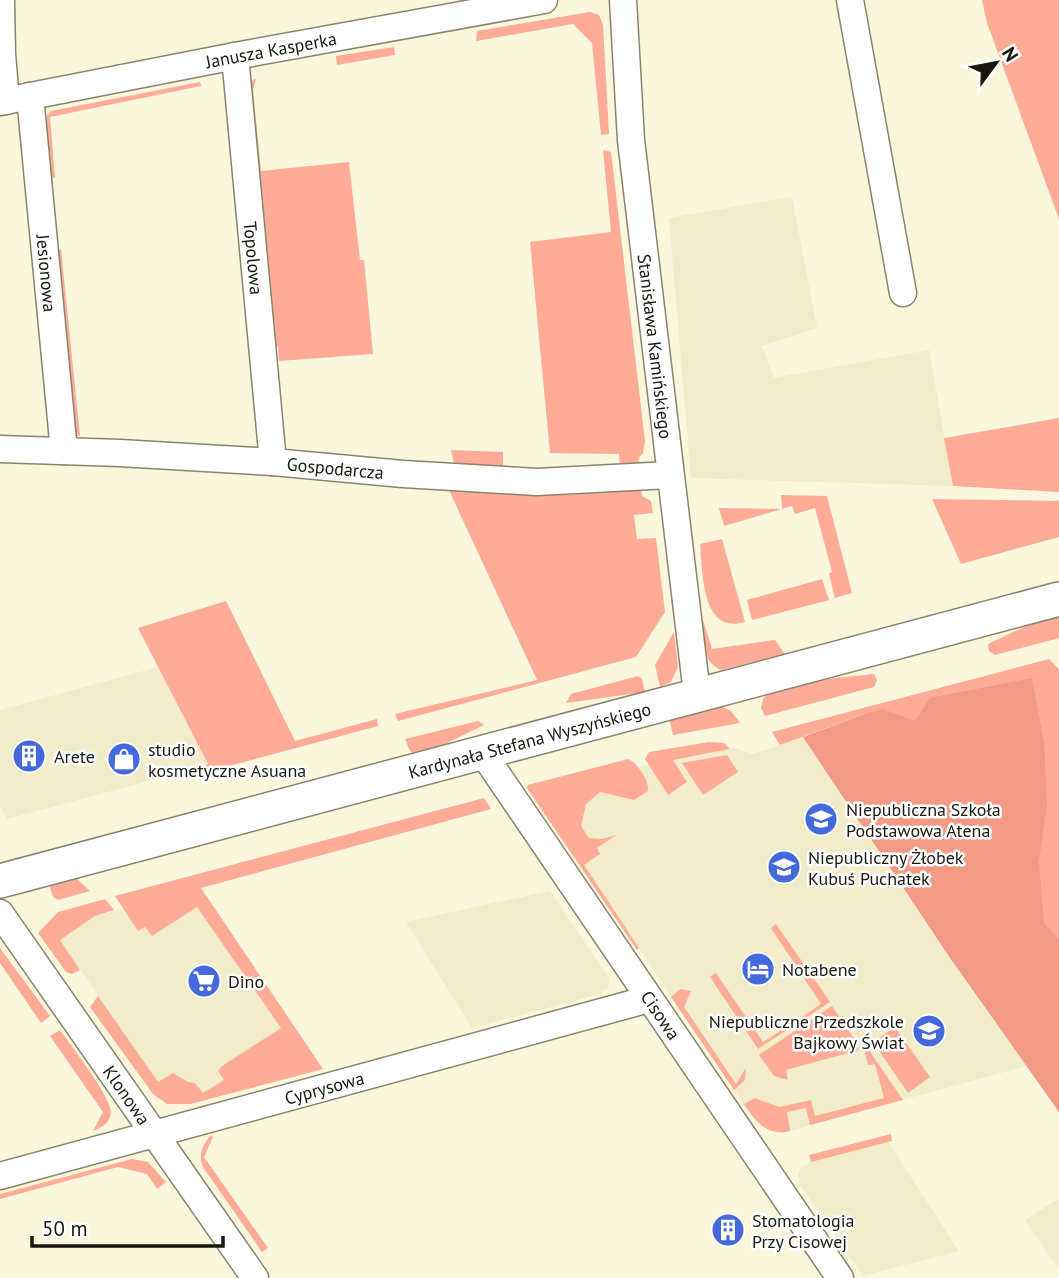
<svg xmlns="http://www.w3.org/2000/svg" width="1059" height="1278" font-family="'PT Sans',sans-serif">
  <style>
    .built { fill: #f1ecc9 }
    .green { fill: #feac98 }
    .forest { fill: #f29a86 }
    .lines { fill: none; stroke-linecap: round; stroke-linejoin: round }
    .minor-casing { stroke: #89856d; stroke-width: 29 }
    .tertiary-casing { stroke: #89856d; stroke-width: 36 }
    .minor { stroke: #fff; stroke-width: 26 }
    .tertiary { stroke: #fff; stroke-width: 33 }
    .labels { text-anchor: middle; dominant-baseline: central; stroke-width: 5; stroke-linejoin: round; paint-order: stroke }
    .street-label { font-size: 18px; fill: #19170e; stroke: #fff }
    .poi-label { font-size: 18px; fill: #19170e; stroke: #fff; text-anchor: start }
  </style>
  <rect width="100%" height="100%" fill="#fbf7dc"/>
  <g class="built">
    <path d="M792 197 817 328 762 346 774 378 929 350 953 486 691 478 669 218Z"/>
    <path d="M158 667 208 765 7 819 0 805V710Z"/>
    <path d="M803 737 948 955 1026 1066 782 1133 768 1130 755 1121 734 1090 583 865 554 789 643 766 735 748 753 754Z"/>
    <path d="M201 888 290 1022 323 1069 190 1104 173 1099 158 1083 60 940 95 916Z"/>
    <path d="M550 891 607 975 609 979 608 988 600 994 472 1028 406 922Z"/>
    <path d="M888 1142 959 1251 863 1276 799 1183 798 1175 800 1169 811 1162Z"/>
    <path d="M1058 1199 1059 1200V1270L1025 1220Z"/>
  </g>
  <g class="green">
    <path d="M982 0H1059V219L987 23Z"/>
    <path d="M590 12 599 15 603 25 609 134 601 135 592 43 573 24 476 41 477 31Z"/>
    <path d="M394 47 395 55 337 65 336 56Z"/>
    <path d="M256 79 253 89 261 171 349 162 360 260H364L373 354 279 361 278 347 271 351 248 81Z"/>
    <path d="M200 82 201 86 50 117 55 178 49 176 44 130 47 129V116L51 111Z"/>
    <path d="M603 150 611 152 645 441 643 453 638 459 639 465 620 467 619 454 550 453 530 242 611 232Z"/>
    <path d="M61 249 80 436H75L57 250Z"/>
    <path d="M1059 418V492L953 486 944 438Z"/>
    <path d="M451 450 503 452V470L455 468Z"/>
    <path d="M448 488 641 489 642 496 651 501 653 513 634 515 637 539 656 538 665 612 636 657 398 721 395 714 537 680Z"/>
    <path d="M781 495 827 496 852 593 835 598 829 574 832 572 815 508 795 514 792 506 724 526 719 508 782 509Z"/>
    <path d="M932 499 1059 501V537L961 564Z"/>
    <path d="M722 539 745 622C701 635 703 572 700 544Z"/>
    <path d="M822 579 829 600 752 620 747 600Z"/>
    <path d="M226 601 295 741 377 719 378 726 207 772 204 766 208 764 138 628Z"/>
    <path d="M1059 614V638L995 655 989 651 988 644 1043 618Z"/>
    <path d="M700 620H703L712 649 775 640 785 654 721 670C701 661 703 639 700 620Z"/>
    <path d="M674 632 678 667 671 682 660 687 655 665Z"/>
    <path d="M1049 659 1059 669V1002L865 714 780 745 772 732Z"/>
    <path d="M874 674 877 680 874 687 765 716 761 708 763 699C777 681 849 677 874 674Z"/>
    <path d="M638 676 642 679 645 692 566 703 571 694Z"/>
    <path d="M717 705 731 711 740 723 673 735 669 718Z"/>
    <path d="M478 721 484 725 437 748 414 754 410 751 405 739Z"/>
    <path d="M709 742 724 743 730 749 673 760 687 782 668 795 645 759 649 752Z"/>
    <path d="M727 755 738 772 703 795 682 763Z"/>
    <path d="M628 759C637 762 650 782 648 791L634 800 600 792 586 804 581 826 589 838 602 839 616 835 597 848 600 854 584 865 639 948 637 950 527 788 528 785Z"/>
    <path d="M484 798 491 809 201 888 323 1069 190 1104H167L153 1094 90 1007 98 996 158 1082 173 1073 188 1082 195 1083 203 1093 224 1080 218 1071 222 1066 281 1028 197 907 152 936 145 927 138 931 115 896Z"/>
    <path d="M76 878 90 891 58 900 53 897 49 884Z"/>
    <path d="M105 899 114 910 95 916 60 940 80 970 72 974 66 972 38 933 58 912Z"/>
    <path d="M776 924 830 1002 801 1021 799 1019 821 1004 771 928Z"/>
    <path d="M0 948 50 1016 41 1023 0 963Z"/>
    <path d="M716 973 763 1042 791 1024 793 1026 758 1049 710 977Z"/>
    <path d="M680 989 691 991 684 1007 736 1084 746 1068 745 1080 734 1090 671 997Z"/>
    <path d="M832 1006 857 1043 859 1050 786 1070 788 1080 774 1076 759 1055Z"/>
    <path d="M895 1027 930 1077 908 1093 873 1042Z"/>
    <path d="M60 1030C70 1044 112 1098 111 1113 110 1123 101 1128 93 1131L103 1112 50 1036Z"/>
    <path d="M862 1040 903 1100 810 1125 806 1108 787 1112 790 1131C768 1137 755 1121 744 1104L755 1098 779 1107 811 1100 815 1116 884 1098 875 1064 868 1065Z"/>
    <path d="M891 1134 892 1141 811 1162 809 1155Z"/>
    <path d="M211 1135 213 1137 204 1157 268 1248 262 1252 203 1167C198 1154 202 1146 211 1135Z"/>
    <path d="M132 1159 148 1162 166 1182 157 1189 147 1174 118 1167 0 1199V1194Z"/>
  </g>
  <path class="forest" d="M1032 678 1044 742 1047 803 1039 862 1044 923 1059 939V1112L948 955 803 737 865 714 883 709 915 721 930 698Z"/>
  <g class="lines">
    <defs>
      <g id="minor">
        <path d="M1 0 2 54 6 101"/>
        <path id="s1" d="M623 0 631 140 697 694"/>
        <path d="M850 0 903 293"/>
        <path id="s2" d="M235 56 273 462"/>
        <path id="s3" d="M30 96 64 451"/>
        <path id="s4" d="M0 102 235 56 544 0"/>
        <path id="s5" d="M0 449 120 453 273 462 403 474 537 482 670 475"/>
        <path id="s6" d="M482 752 840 1278"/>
        <path id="s7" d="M0 913 255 1278"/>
        <path id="s8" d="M0 1176 649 999"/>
      </g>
      <g id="tertiary">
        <path id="s9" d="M0 881 1059 599"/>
      </g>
    </defs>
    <use href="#minor" class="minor-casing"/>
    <use href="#tertiary" class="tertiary-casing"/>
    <use href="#minor" class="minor"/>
    <use href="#tertiary" class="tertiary"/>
  </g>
  <defs>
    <symbol id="building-disc" viewBox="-11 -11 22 22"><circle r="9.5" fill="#4569db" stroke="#fff"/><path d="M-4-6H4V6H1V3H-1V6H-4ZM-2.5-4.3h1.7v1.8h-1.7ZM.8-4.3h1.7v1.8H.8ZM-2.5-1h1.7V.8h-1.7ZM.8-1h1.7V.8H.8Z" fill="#fff"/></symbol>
    <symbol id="shop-disc" viewBox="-11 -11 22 22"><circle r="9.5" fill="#4569db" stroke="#fff"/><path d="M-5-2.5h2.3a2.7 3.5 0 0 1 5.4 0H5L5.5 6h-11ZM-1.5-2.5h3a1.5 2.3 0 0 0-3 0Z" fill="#fff"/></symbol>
    <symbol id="school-disc" viewBox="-11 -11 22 22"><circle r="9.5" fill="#4569db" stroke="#fff"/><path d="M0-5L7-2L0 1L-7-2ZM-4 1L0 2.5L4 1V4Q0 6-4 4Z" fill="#fff"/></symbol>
    <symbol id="hotel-disc" viewBox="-11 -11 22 22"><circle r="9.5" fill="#4569db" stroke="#fff"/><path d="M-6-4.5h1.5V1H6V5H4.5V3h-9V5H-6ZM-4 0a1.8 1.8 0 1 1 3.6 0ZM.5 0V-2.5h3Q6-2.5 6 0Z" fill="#fff"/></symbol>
    <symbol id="supermarket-disc" viewBox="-11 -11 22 22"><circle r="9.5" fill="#4569db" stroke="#fff"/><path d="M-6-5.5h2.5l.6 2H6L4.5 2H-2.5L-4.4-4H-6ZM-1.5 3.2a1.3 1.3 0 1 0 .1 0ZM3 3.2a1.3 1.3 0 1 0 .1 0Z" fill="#fff"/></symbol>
  </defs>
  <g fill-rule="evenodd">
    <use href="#building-disc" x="10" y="737" width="38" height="38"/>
    <use href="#shop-disc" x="105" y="740" width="38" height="38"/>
    <use href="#school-disc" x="802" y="800" width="38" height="38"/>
    <use href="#school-disc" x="765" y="848" width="38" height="38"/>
    <use href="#hotel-disc" x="739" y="950" width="38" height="38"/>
    <use href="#supermarket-disc" x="185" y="962" width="38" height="38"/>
    <use href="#school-disc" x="910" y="1012" width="38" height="38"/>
    <use href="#building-disc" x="709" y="1211" width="38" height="38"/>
  </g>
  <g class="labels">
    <g class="street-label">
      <text stroke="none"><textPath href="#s4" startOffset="276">Janusza Kasperka</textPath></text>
      <text stroke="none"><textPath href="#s2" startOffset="203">Topolowa</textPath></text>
      <text stroke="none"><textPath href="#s3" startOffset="178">Jesionowa</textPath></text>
      <text stroke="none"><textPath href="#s1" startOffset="348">Stanisława Kamińskiego</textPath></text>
      <text stroke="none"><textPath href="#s5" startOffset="336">Gospodarcza</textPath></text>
      <text stroke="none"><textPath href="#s9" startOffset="548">Kardynała Stefana Wyszyńskiego</textPath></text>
      <text stroke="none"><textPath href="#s6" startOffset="318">Cisowa</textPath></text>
      <text stroke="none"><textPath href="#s8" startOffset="336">Cyprysowa</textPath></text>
      <text stroke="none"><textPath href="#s7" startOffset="222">Klonowa</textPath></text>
    </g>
    <g class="poi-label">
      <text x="148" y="749">studio<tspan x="148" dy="21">kosmetyczne Asuana</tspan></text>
      <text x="54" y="756">Arete</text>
      <text x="846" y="809">Niepubliczna Szkoła<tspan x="846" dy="21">Podstawowa Atena</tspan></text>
      <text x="808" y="857">Niepubliczny Żłobek<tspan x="808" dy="21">Kubuś Puchatek</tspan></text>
      <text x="782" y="969">Notabene</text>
      <text x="228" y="981">Dino</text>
      <text x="904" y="1021" text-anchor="end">Niepubliczne Przedszkole<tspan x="904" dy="21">Bajkowy Świat</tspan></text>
      <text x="752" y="1220">Stomatologia<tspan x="752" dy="21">Przy Cisowej</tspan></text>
    </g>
  </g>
  <g transform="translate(996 63) rotate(58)" stroke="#ffffff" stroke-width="5" paint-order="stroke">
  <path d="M0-5L12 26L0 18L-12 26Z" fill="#19170e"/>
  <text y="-10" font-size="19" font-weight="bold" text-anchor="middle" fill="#19170e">N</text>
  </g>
  <path d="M32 1236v10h191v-10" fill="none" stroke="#19170e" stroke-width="3.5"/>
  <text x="42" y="1236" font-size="21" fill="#19170e" stroke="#ffffff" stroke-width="5" paint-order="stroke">50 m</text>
</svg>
